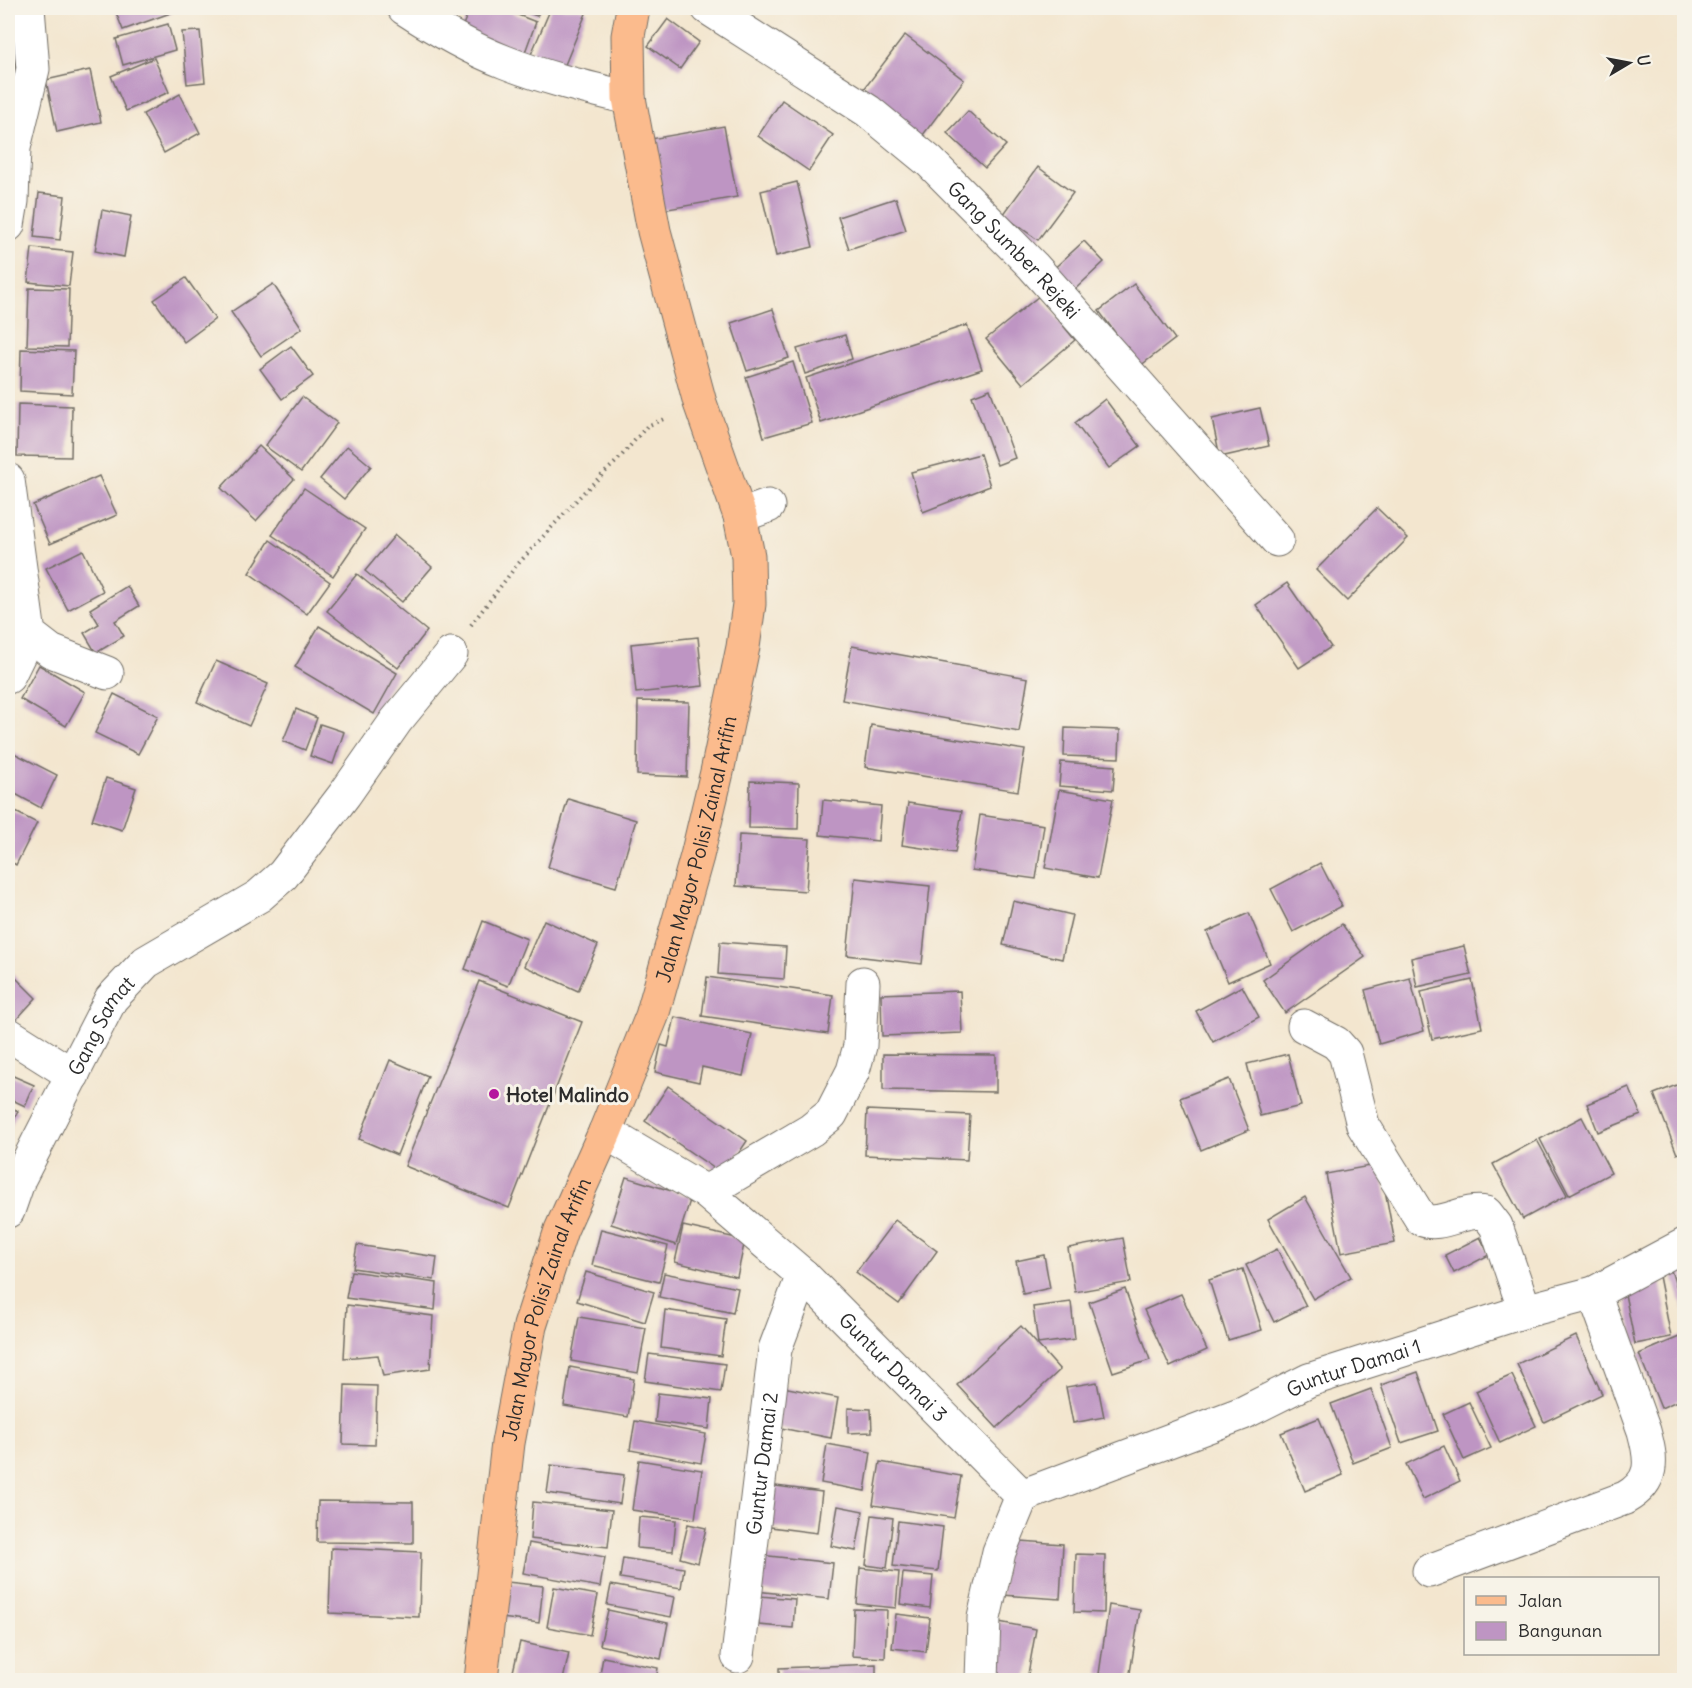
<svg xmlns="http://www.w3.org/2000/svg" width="1692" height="1688" font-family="Delius,sans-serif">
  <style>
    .building { fill: #be95c3 }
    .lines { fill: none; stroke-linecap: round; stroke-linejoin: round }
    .minor-casing { stroke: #716c64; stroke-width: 35 }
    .major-casing { stroke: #716c64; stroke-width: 35 }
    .path { stroke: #716c64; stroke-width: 4; stroke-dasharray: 1.5 4.5; stroke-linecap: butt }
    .minor { stroke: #fff; stroke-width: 33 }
    .major { stroke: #fbbb8d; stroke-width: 33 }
    .poi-dot { fill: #b5179e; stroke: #f7f3e8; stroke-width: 2 }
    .labels { text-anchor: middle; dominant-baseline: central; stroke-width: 6; stroke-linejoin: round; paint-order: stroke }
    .street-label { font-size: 20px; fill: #2b2b2b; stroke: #f7f3e8 }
    .poi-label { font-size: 20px; font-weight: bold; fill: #2b2b2b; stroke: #f7f3e8; text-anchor: start }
  </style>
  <rect width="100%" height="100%" fill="#f7f3e8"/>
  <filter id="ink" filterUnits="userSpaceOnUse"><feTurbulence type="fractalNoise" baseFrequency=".0167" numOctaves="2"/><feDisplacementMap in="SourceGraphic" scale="12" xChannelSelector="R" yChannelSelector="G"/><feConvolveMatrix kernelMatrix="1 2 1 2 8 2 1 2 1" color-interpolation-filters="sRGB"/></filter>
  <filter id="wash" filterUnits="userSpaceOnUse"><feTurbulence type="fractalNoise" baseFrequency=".008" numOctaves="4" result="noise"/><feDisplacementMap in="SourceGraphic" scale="24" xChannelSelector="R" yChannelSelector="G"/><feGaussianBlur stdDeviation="1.35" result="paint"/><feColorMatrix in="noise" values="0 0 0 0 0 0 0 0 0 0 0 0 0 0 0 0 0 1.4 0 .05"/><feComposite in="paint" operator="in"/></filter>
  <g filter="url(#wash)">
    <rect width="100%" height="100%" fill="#f3e6cf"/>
    <g id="blocks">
      <g class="building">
        <path d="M122 8H171L173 12 123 30 115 10Z"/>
        <path d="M470 8H500L536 22 524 55 461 30Z"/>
        <path d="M515 8H541L537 16Z"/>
        <path d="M551 8H580L587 11 562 72 529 59Z"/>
        <path d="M668 19 699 42 680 69 648 46Z"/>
        <path d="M168 24 175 50 123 65 116 39Z"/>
        <path d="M200 31 205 82 187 84 182 32Z"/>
        <path d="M905 35 964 80 920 139 861 93Z"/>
        <path d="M9 38 16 72 8 74V38Z"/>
        <path d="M154 58 169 92 126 111 111 76Z"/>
        <path d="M90 70 101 122 57 132 46 80Z"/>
        <path d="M180 94 200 133 164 153 143 114Z"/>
        <path d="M782 100 833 135 809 171 758 136Z"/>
        <path d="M968 111 1006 145 985 168 947 133Z"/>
        <path d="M724 126 737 197 657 211 645 140Z"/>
        <path d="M1038 167 1073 193 1038 240 1003 215Z"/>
        <path d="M797 182 813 247 776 256 761 191Z"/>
        <path d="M39 193 65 196 60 240 34 237Z"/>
        <path d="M896 198 906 230 849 249 838 217Z"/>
        <path d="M102 210 131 216 124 257 95 251Z"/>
        <path d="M1084 241 1104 262 1069 295 1049 273Z"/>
        <path d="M32 248 73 252 69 286 28 282Z"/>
        <path d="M186 278 215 319 184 342 154 300Z"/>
        <path d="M273 284 302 328 261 356 231 312Z"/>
        <path d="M1134 284 1175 339 1140 366 1099 311Z"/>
        <path d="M29 288 69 289 67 347 27 346Z"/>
        <path d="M1039 296 1075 340 1023 384 986 339Z"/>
        <path d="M773 309 789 358 747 371 731 323Z"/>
        <path d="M967 325 982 369 821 423 806 378Z"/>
        <path d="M845 335 852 359 805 374 797 349Z"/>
        <path d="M291 346 313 376 282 399 260 369Z"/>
        <path d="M21 349 74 351 72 394 20 391Z"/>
        <path d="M793 362 812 423 764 437 746 377Z"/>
        <path d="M990 389 1015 458 997 465 972 396Z"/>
        <path d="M302 397 337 423 301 472 265 446Z"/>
        <path d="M1105 399 1140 446 1109 468 1075 423Z"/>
        <path d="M18 404 72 406 71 457 17 456Z"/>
        <path d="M1260 408 1269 446 1220 457 1212 419Z"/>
        <path d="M259 446 294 479 256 521 221 488Z"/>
        <path d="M347 446 371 466 344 499 320 479Z"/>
        <path d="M980 454 990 486 923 512 911 472Z"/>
        <path d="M99 476 117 515 50 544 33 505Z"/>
        <path d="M304 488 365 529 333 576 272 535Z"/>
        <path d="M1377 508 1408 538 1347 601 1316 570Z"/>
        <path d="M395 535 432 567 402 602 365 571Z"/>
        <path d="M270 540 330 582 307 614 249 573Z"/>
        <path d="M83 550 103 591 68 610 46 568Z"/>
        <path d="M357 574 427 631 398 668 327 611Z"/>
        <path d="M1287 583 1331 647 1299 668 1256 605Z"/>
        <path d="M127 586 139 606 115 621 124 636 96 653 84 633 99 624 90 609Z"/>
        <path d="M319 626 397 673 374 714 295 667Z"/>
        <path d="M698 637 703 686 636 693 631 644Z"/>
        <path d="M852 646 1028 678 1019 732 842 700Z"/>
        <path d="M216 661 268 684 249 726 197 702Z"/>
        <path d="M39 665 85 692 66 726 20 699Z"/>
        <path d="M114 694 158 716 138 754 95 733Z"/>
        <path d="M638 701 689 702 687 777 637 775Z"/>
        <path d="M296 709 317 718 305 750 283 741Z"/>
        <path d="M320 724 344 732 333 764 310 756Z"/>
        <path d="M871 725 1025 750 1018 791 865 767Z"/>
        <path d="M1065 728 1120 730 1119 758 1064 756Z"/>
        <path d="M8 750 57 775 41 808 8 790Z"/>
        <path d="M1061 762 1115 766 1113 790 1059 786Z"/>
        <path d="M106 778 136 788 122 830 92 820Z"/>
        <path d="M750 781 799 783 798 829 749 828Z"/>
        <path d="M1059 790 1113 799 1098 878 1045 868Z"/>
        <path d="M568 799 636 820 616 887 548 867Z"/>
        <path d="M823 800 881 806 878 841 820 835Z"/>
        <path d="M908 803 962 811 955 853 902 845Z"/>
        <path d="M8 808 37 823 16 865 8 860Z"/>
        <path d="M980 815 1044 825 1036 879 972 870Z"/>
        <path d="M739 835 810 839 806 891 736 886Z"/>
        <path d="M1320 863 1342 906 1293 932 1271 889Z"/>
        <path d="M855 878 930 886 922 964 847 955Z"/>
        <path d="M1013 901 1072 915 1062 959 1003 945Z"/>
        <path d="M1249 913 1270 963 1228 982 1207 932Z"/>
        <path d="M544 920 598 945 578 991 524 966Z"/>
        <path d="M483 921 527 939 508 986 465 969Z"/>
        <path d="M1342 924 1365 957 1285 1013 1263 980Z"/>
        <path d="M720 942 786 947 784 979 718 974Z"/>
        <path d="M1464 946 1471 975 1417 987 1411 958Z"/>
        <path d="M8 970 36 998 15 1021 8 1014Z"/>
        <path d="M707 977 833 995 828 1034 702 1016Z"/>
        <path d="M1410 978 1424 1031 1379 1044 1365 990Z"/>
        <path d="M1472 980 1482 1028 1432 1039 1421 992Z"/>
        <path d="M479 981 582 1022 509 1208 405 1166Z"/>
        <path d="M1242 986 1259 1017 1213 1042 1196 1011Z"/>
        <path d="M960 991 962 1033 882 1036 881 994Z"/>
        <path d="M675 1017 752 1034 743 1076 702 1067 699 1082 655 1072 661 1045 668 1047Z"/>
        <path d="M883 1054 996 1055V1092L883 1090Z"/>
        <path d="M1288 1054 1301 1106 1260 1116 1247 1064Z"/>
        <path d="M390 1060 428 1076 397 1155 359 1139Z"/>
        <path d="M11 1075 34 1085 25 1106 8 1098V1082Z"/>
        <path d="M1229 1079 1249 1130 1201 1150 1180 1098Z"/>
        <path d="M1684 1082V1151L1677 1154 1654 1094Z"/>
        <path d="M668 1086 747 1141 724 1175 645 1121Z"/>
        <path d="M1629 1087 1641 1115 1598 1132 1587 1104Z"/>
        <path d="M8 1106 18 1111 8 1132Z"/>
        <path d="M867 1110 970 1115 967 1160 865 1155Z"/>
        <path d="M1582 1117 1611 1173 1569 1195 1540 1139Z"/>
        <path d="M1537 1140 1567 1195 1523 1219 1493 1164Z"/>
        <path d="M1380 1164 1395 1243 1341 1253 1326 1174Z"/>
        <path d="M626 1177 691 1197 676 1245 611 1224Z"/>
        <path d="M1305 1197 1351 1277 1313 1299 1268 1219Z"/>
        <path d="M895 1220 937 1251 899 1304 856 1272Z"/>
        <path d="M683 1226 745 1240 737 1277 675 1262Z"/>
        <path d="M601 1229 668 1246 659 1282 592 1265Z"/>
        <path d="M1480 1237 1489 1255 1454 1273 1445 1255Z"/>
        <path d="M1123 1238 1131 1282 1075 1292 1068 1248Z"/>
        <path d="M357 1245 437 1257 434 1280 353 1268Z"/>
        <path d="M1277 1249 1306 1306 1274 1322 1246 1265Z"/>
        <path d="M1044 1255 1050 1288 1023 1294 1016 1261Z"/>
        <path d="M1684 1262V1311L1670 1267Z"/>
        <path d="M1243 1269 1262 1330 1228 1340 1209 1280Z"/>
        <path d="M351 1271 437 1283 435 1310 346 1298Z"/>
        <path d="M586 1272 654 1292 645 1322 577 1301Z"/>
        <path d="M664 1273 738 1288 733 1313 659 1297Z"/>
        <path d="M1659 1276 1671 1337 1635 1344 1623 1284Z"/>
        <path d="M1125 1289 1150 1360 1113 1372 1089 1302Z"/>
        <path d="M1181 1294 1207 1350 1170 1367 1144 1310Z"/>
        <path d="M1071 1302 1075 1339 1038 1344 1033 1307Z"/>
        <path d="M347 1305 433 1316 430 1369 383 1376 378 1355 344 1358Z"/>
        <path d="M665 1310 726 1319 721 1356 661 1348Z"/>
        <path d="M579 1317 646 1328 638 1373 571 1361Z"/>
        <path d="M1021 1326 1060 1370 997 1428 957 1385Z"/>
        <path d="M1684 1335V1398L1661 1408 1639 1354Z"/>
        <path d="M1576 1336 1602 1394 1544 1422 1517 1364Z"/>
        <path d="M649 1354 725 1364 721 1392 645 1381Z"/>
        <path d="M570 1367 634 1379 628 1417 564 1406Z"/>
        <path d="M1418 1372 1438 1431 1401 1443 1381 1385Z"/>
        <path d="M1512 1375 1536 1426 1500 1443 1476 1391Z"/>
        <path d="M1097 1382 1104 1417 1073 1423 1066 1387Z"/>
        <path d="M345 1385 377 1386 375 1445 343 1444Z"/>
        <path d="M778 1386 838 1398 831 1438 771 1426Z"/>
        <path d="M1371 1389 1392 1448 1353 1463 1331 1404Z"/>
        <path d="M658 1393 712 1399 709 1429 655 1422Z"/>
        <path d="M1469 1402 1491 1448 1464 1460 1443 1414Z"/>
        <path d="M848 1408 871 1409 872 1432 848 1433Z"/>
        <path d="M1319 1418 1343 1475 1305 1491 1281 1433Z"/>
        <path d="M635 1421 706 1434 701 1463 630 1450Z"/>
        <path d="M827 1444 871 1452 865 1491 821 1483Z"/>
        <path d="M1444 1446 1460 1481 1423 1499 1406 1464Z"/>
        <path d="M639 1460 702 1470 695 1519 632 1510Z"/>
        <path d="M880 1462 961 1476 954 1518 873 1505Z"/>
        <path d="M551 1465 624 1475 620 1504 547 1493Z"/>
        <path d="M768 1485 822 1492 817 1533 763 1526Z"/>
        <path d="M318 1501 413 1502V1543L317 1542Z"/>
        <path d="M533 1502 612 1510 608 1547 530 1539Z"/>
        <path d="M838 1506 863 1511 856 1551 831 1546Z"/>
        <path d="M872 1515 893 1518 887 1568 866 1565Z"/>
        <path d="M639 1517 676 1520 673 1551 637 1548Z"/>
        <path d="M898 1521 943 1527 938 1571 893 1566Z"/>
        <path d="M688 1524 706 1528 698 1563 680 1558Z"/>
        <path d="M1006 1540 1063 1544 1060 1599 1002 1595Z"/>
        <path d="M529 1543 605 1557 600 1587 523 1573Z"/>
        <path d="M331 1548 421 1552 419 1617 329 1613Z"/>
        <path d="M1076 1554 1105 1555 1104 1613 1074 1612Z"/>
        <path d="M760 1555 833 1563 829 1599 756 1591Z"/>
        <path d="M623 1558 684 1568 681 1588 620 1578Z"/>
        <path d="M860 1568 899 1572 896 1608 857 1604Z"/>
        <path d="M903 1573 933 1576 930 1608 900 1604Z"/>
        <path d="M507 1582 543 1586 539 1623 502 1618Z"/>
        <path d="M611 1585 675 1597 671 1617 607 1605Z"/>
        <path d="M554 1587 598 1595 590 1635 547 1627Z"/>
        <path d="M760 1596 795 1599 793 1628 759 1625Z"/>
        <path d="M1109 1605 1140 1610 1129 1679 1099 1674Z"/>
        <path d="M854 1609 887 1610 885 1658 852 1656Z"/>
        <path d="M608 1610 668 1623 661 1659 600 1645Z"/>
        <path d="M896 1614 930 1618 926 1652 892 1648Z"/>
        <path d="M999 1622 1036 1629 1027 1680 989 1674Z"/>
        <path d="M520 1642 569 1653 563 1680H511Z"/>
        <path d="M603 1657 658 1668 656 1680H599Z"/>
        <path d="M876 1664V1680H779V1668Z"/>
      </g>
    </g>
  </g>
  <g filter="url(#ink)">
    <use href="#blocks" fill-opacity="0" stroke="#716c64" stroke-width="1.5"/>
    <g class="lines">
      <defs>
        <g id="minor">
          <path d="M404 8C436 29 469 48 505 62 545 78 588 88 629 98"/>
          <path id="s1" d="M708 8 868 111 930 162 1033 266 1277 540"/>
          <path d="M8 225 12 201 14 148 33 69 28 8"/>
          <path d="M8 480 29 634 51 651 107 673"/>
          <path d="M740 516 768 506"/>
          <path d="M8 677 29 634"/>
          <path d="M1304 1026 1336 1043 1345 1053 1363 1125 1421 1219C1441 1229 1463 1208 1486 1213L1496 1226 1525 1311"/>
          <path d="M8 1034 73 1075"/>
          <path id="s2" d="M605 1132 706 1192 803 1275 1022 1496 999 1552 984 1618 982 1680"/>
          <path d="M706 1192 811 1130 831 1114 853 1071 860 1046 863 983"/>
          <path id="s3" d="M8 1211 19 1179 111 999 146 962 259 896 283 875 345 794 396 721 451 654"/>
          <path id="s4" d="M1022 1496 1243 1413 1309 1380 1525 1311 1594 1293 1684 1245"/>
          <path d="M1429 1571 1625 1498C1655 1481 1652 1461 1644 1431L1594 1293"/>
          <path id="s5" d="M738 1656 775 1349 803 1275"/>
        </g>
        <g id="major">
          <path id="s6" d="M481 1680 508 1443 530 1326 561 1230 605 1132 652 1016 697 856 717 772 743 647 749 604 748 556 740 516 700 403 654 231 629 98 628 36 633 8"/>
        </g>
      </defs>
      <use href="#minor" class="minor-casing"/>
      <use href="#major" class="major-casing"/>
      <path class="path" d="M471 625 517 565 584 492 618 460 647 426 666 418"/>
      <use href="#minor" class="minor"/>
      <use href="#major" class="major"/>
    </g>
  </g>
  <circle class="poi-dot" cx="494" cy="1094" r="6"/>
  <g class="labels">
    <g class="street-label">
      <text stroke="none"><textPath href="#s1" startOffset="392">Gang Sumber Rejeki</textPath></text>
      <text stroke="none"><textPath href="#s6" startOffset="864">Jalan Mayor Polisi Zainal Arifin</textPath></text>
      <text stroke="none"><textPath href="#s3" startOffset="208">Gang Samat</textPath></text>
      <text stroke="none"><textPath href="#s6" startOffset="378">Jalan Mayor Polisi Zainal Arifin</textPath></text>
      <text stroke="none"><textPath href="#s2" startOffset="374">Guntur Damai 3</textPath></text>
      <text stroke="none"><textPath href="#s4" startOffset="356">Guntur Damai 1</textPath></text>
      <text stroke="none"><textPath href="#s5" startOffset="194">Guntur Damai 2</textPath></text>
    </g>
    <g class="poi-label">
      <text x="506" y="1094">Hotel Malindo</text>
    </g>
  </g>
  <rect width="1692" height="1688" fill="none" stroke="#f7f3e8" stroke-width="30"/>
  <rect x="1464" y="1577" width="195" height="78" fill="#f7f3e8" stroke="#a5a39c" stroke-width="1.5"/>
  <rect x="1476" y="1596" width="30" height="9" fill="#fbbb8d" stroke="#a5a39c" stroke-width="1.5"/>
  <text x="1518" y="1607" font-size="18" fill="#2b2b2b">Jalan</text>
  <rect x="1476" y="1622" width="30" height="18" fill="#be95c3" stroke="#a5a39c" stroke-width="1.5"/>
  <text x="1518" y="1637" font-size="18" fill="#2b2b2b">Bangunan</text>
  <g transform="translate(1629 63) rotate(80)" stroke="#f7f3e8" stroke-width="4.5" paint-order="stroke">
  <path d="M0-4.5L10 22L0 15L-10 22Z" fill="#2b2b2b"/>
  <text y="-9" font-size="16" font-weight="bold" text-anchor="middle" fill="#2b2b2b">U</text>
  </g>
</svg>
